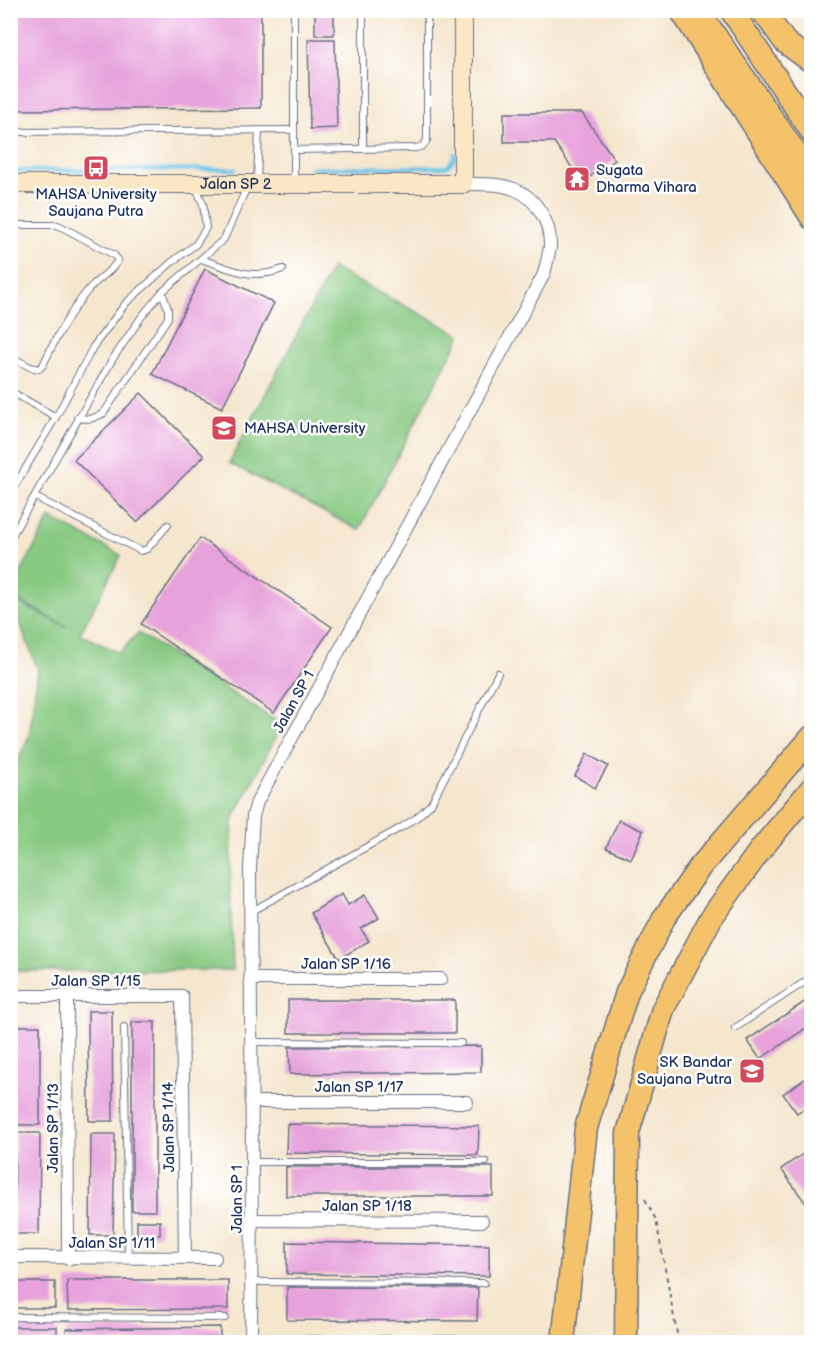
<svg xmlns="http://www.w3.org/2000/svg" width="822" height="1353" font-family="'Balsamiq Sans',sans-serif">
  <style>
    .green { fill: #89ca83; stroke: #527c70; stroke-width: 1.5 }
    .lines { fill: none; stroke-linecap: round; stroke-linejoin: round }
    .stream { stroke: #69c4e7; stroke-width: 4 }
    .building { fill: #e7a2db }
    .lane-casing { stroke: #676f85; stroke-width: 8 }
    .street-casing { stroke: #676f85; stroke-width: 14 }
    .secondary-casing { stroke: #676f85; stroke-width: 20 }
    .highway-casing { stroke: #676f85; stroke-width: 25 }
    .path { stroke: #676f85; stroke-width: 2; stroke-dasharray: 4.5 4.5; stroke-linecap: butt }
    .lane { stroke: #fff; stroke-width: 6 }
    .street { stroke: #fff; stroke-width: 12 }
    .secondary { stroke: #fbe7c3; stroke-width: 18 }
    .highway { stroke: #f4c26a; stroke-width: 22 }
    .labels { text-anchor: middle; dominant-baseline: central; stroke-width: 5; stroke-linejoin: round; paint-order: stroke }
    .poi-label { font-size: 15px; fill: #1b2f5e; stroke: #fff; text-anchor: start }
    .street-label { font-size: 15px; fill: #1b2f5e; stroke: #fff }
  </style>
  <rect width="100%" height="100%" fill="#fff"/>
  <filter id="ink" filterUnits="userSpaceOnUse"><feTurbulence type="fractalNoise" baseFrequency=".0167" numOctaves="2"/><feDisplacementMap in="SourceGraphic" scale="12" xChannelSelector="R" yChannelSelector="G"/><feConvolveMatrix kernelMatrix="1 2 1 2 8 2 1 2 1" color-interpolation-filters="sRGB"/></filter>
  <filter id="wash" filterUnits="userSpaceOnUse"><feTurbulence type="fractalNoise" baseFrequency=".008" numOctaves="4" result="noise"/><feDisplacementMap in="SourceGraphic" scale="24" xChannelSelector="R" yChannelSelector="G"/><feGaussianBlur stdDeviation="1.35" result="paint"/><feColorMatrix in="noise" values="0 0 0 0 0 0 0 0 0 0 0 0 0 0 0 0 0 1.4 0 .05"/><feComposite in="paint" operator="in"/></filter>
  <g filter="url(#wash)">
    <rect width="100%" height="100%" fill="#f5e6ce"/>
    <g class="green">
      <path d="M332 268 461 335 359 530 229 463Z"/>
      <path d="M50 518 121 555 80 634 119 653 138 633 282 725 233 819 230 886 233 970 11 971V775L29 737 38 670 11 599 67 627 11 596V591Z"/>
    </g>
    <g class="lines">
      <g class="stream">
        <path d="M311 168 447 167 455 157V154"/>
        <path d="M10 171 235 169"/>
      </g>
    </g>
    <g id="blocks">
      <g class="building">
        <path d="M10 10H261V108L10 110Z"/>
        <rect x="315" y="10" width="19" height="25"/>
        <path d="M308 39H335L337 128 310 129Z"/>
        <path d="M504 113H582L615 160 582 182 554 142H504Z"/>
        <path d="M205 269 274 303 222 408 152 374Z"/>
        <path d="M141 393 204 456 137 522 74 460Z"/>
        <path d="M200 538 332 627 274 713 141 624Z"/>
        <path d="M587 754 608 766 595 788 575 776Z"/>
        <path d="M619 820 643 831 631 859 606 848Z"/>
        <path d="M342 894 348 905 365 895 379 918 361 929 369 941 339 959 311 913Z"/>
        <path d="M812 997V1024L760 1059 747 1040Z"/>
        <rect x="288" y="1000" width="167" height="33"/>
        <path d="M88 1011H112L113 1121H89Z"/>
        <rect x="132" y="1022" width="23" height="189"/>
        <path d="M14 1026H40V1125H13Z"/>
        <path d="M481 1046V1072L290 1074 289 1047Z"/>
        <path d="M812 1074V1103L797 1113 783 1094Z"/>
        <path d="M287 1124 479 1126 478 1155 286 1153Z"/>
        <path d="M15 1133H40L39 1234H14Z"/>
        <path d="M91 1134H115L113 1235H90Z"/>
        <path d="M812 1148V1212L781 1169Z"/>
        <rect x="286" y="1167" width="207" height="29"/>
        <rect x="137" y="1221" width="23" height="14"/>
        <path d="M287 1242 489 1245V1276L287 1274Z"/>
        <path d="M67 1280H228V1309L68 1310Z"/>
        <rect x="10" y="1282" width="45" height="26"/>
        <path d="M287 1287 478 1288 477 1321 287 1320Z"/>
        <rect x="10" y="1327" width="47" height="15"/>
        <path d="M220 1327V1342H67L66 1329Z"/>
      </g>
    </g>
  </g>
  <g filter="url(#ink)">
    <use href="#blocks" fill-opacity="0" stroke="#676f85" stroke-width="1.5"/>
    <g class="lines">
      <defs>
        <g id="lane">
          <path d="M363 10V149"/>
          <path d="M10 132 294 130"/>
          <path d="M294 150V10"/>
          <path d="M257 183 259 130"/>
          <path d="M294 183V150L416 148 423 146 427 140V10"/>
          <path d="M10 225H58L114 255 118 260C111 273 98 278 89 289 69 313 56 338 43 365L39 369 30 367 10 356"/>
          <path d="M201 259C232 269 251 281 283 269"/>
          <path d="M10 391 56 417"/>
          <path d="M77 418 90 419 103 414 168 318V309L162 292"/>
          <path d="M10 494 56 417 93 347 126 303 172 262 196 244 206 228 203 204 196 187"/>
          <path d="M35 497 141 551 147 549 168 525"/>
          <path d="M10 539 112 360 142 316 162 292 224 239 247 187"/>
          <path d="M250 912 402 827 416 818 431 804 498 673"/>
          <path d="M124 1027 128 1257"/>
          <path d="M735 1028 812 977"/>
          <path d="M251 1042 461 1043"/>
          <path d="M253 1162H486"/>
          <path d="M252 1282 484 1283"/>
          <path d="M10 1317 225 1318"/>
        </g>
        <g id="street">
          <path d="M250 979H441"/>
          <path d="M10 996H182L185 1258"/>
          <path d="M67 997 68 1259"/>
          <path d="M251 1102H467"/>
          <path d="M251 1220 482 1221"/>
          <path d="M10 1257 215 1258"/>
          <path d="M251 1342 252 1162 250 868 253 816 257 802 544 274C546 265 549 255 550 246 551 223 536 197 514 189 498 183 480 184 463 184"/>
          <path d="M292 1342H456"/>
        </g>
        <g id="secondary">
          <path id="s1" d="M10 184H463V10"/>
        </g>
        <g id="highway">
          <path d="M681 10 812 218"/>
          <path d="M731 10 812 132"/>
          <path d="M762 10 785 42 812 62"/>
          <path d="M699 12 812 177"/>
          <path d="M563 1342 586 1128 627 992 664 918 700 867 812 737"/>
          <path d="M626 1342 628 1133 663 1009 711 918 761 849 812 788"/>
        </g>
      </defs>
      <use href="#lane" class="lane-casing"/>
      <use href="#street" class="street-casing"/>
      <use href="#secondary" class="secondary-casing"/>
      <use href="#highway" class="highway-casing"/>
      <path class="path" d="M645 1199 656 1220 678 1339 680 1342"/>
      <use href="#lane" class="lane"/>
      <use href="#street" class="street"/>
      <use href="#secondary" class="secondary"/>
      <use href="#highway" class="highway"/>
    </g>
  </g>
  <defs>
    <symbol id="bus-square" viewBox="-11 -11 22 22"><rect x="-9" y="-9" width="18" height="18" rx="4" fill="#d1495b" stroke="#fff"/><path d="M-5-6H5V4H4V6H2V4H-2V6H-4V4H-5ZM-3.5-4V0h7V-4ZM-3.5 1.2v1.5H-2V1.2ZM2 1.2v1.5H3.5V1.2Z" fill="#fff"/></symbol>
    <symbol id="temple-square" viewBox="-11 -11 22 22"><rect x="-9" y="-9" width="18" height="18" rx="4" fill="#d1495b" stroke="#fff"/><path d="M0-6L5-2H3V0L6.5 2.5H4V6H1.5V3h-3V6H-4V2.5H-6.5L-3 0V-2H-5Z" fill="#fff"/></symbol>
    <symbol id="university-square" viewBox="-11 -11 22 22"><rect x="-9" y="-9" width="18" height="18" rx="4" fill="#d1495b" stroke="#fff"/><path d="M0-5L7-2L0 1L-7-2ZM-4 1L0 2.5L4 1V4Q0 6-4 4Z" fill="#fff"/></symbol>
    <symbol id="school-square" viewBox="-11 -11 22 22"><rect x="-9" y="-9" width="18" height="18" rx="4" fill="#d1495b" stroke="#fff"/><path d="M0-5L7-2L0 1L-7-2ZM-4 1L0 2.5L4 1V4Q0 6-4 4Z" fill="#fff"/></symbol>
  </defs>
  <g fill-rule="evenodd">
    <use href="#bus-square" x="81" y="153" width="30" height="30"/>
    <use href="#temple-square" x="562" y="164" width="30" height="30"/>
    <use href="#university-square" x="209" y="413" width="30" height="30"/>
    <use href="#school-square" x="737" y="1056" width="30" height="30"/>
  </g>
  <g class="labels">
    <g class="poi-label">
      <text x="596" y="170">Sugata<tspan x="596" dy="17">Dharma Vihara</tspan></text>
      <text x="96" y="194" text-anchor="middle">MAHSA University<tspan x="96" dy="17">Saujana Putra</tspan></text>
      <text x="244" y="428">MAHSA University</text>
      <text x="732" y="1062" text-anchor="end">SK Bandar<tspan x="732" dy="17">Saujana Putra</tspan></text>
    </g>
    <g class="street-label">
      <text stroke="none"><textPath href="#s1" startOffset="226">Jalan SP 2</textPath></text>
      <text transform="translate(294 702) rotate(-61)">Jalan SP 1</text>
      <text x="346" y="964">Jalan SP 1/16</text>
      <text x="96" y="981">Jalan SP 1/15</text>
      <text x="359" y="1087">Jalan SP 1/17</text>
      <text transform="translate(169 1127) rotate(-91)">Jalan SP 1/14</text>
      <text transform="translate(53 1128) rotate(-90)">Jalan SP 1/13</text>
      <text transform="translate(237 1199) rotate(-90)">Jalan SP 1</text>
      <text x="367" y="1206">Jalan SP 1/18</text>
      <text x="112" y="1243">Jalan SP 1/11</text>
    </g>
  </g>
  <rect width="822" height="1353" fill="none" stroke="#fff" stroke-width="36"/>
</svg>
